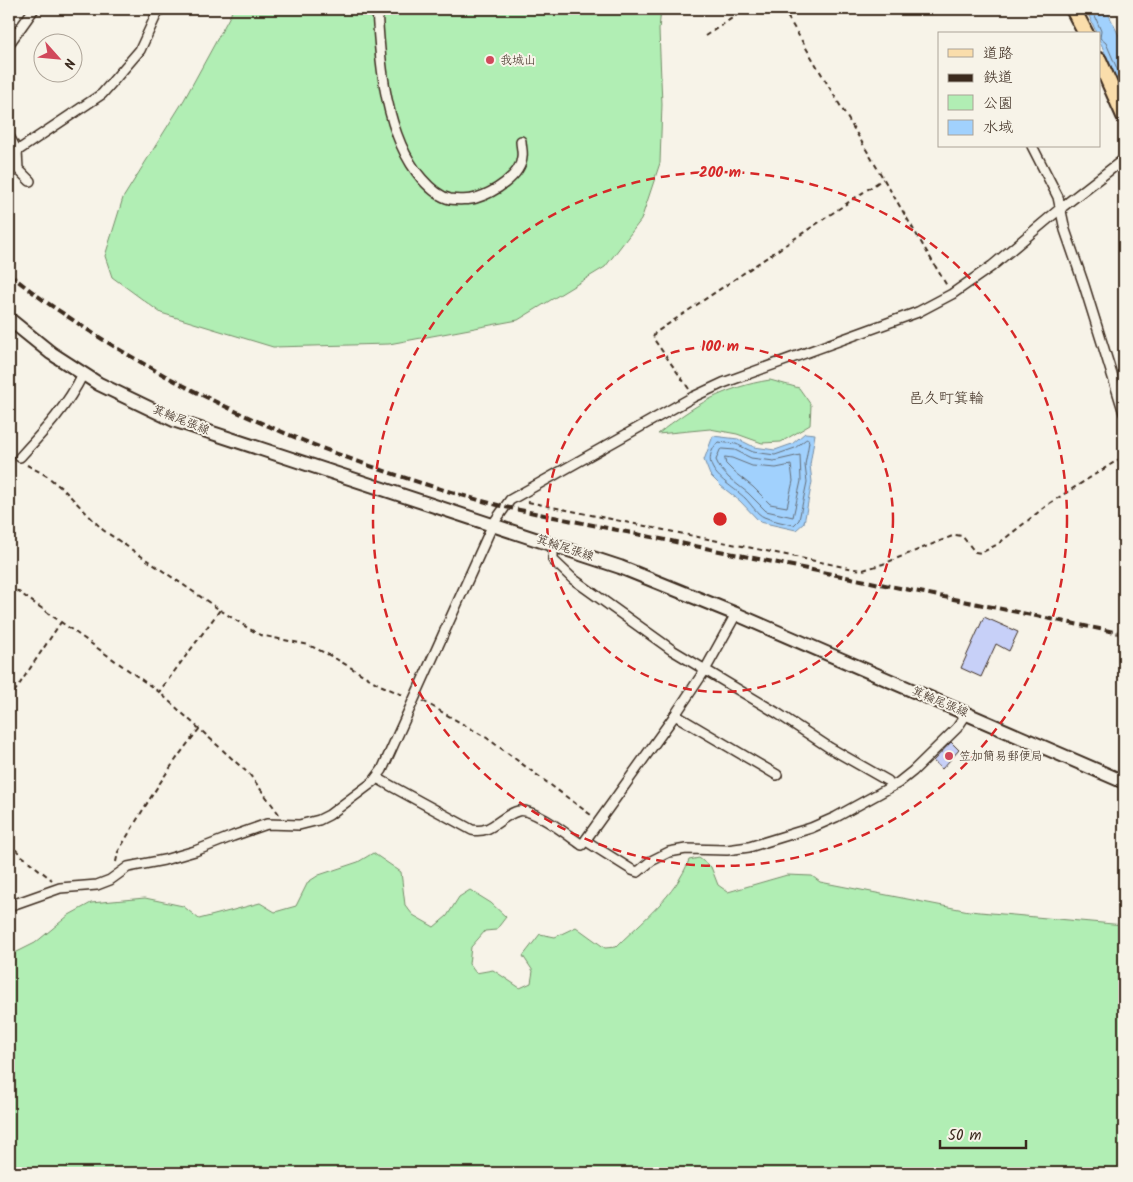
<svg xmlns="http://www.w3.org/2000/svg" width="1133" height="1182" font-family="Kalam,'Klee One',sans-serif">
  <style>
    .green { fill: #b1eeb4; stroke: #768c69 }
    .water { fill: #a1d1fd; stroke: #788ea4 }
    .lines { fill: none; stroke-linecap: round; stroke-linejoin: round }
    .shore { stroke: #646d77; stroke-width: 1 }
    .building { fill: #c7d0f8; stroke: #3b2a1e }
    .street-casing { stroke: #3b2a1e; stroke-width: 12 }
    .secondary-casing { stroke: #3b2a1e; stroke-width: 16 }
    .primary-casing { stroke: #3b2a1e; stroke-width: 18 }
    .path { stroke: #3b2a1e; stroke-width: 2; stroke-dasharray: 5 4; stroke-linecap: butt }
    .street { stroke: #f7f3e8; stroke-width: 9 }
    .secondary { stroke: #f7f3e8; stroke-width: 12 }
    .primary { stroke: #faddab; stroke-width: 14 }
    .rail { stroke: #3b2a1e; stroke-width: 4; stroke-dasharray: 8 4; stroke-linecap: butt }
    .ring { fill: none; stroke: #d62828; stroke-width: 2.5; stroke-dasharray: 9 6 }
    .poi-dot { fill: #d1495b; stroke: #f7f3e8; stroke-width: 2 }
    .labels { text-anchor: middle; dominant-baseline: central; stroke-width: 4; stroke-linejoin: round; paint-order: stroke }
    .poi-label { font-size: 12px; fill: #3b2a1e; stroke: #f7f3e8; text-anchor: start }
    .street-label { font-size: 12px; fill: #3b2a1e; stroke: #f7f3e8 }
    .quarter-label { font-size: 15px; fill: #3b2a1e; stroke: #f7f3e8 }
    .centre { fill: #d62828; stroke: #f7f3e8; stroke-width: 2.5 }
    .ring-label { font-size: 15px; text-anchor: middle; font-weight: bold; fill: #d62828; stroke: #f7f3e8; stroke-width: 4; stroke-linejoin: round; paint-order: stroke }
  </style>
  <rect width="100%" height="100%" fill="#f7f3e8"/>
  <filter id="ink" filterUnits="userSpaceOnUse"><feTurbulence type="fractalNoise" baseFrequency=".02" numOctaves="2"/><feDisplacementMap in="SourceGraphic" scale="10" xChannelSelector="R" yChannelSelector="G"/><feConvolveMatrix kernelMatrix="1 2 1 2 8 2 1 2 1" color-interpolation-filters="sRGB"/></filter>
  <g filter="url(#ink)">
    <g class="green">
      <path d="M232 9H661L659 30 662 104 660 163 641 220 605 267 518 320 389 344 273 347 161 313 112 277 105 256 123 198 184 100 231 14Z"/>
      <path d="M770 380 799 388 811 405 810 425 781 442 762 443 737 434 710 429 658 434C693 405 725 387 770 380Z"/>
      <path d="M373 853 401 872 405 905 413 915 434 927 447 916 459 897 470 890 491 903 506 917 496 930 485 931 471 947 469 964 476 973 493 970 520 988 531 983 533 971 523 956 540 934 555 937 576 927 605 948 616 947C642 921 676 895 689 860L699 858 711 867 718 885 728 892 787 875 812 876 820 882 969 911 1124 925V1173H9V956L35 943 69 915 91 903 145 898 183 906 199 919 260 903 275 912 296 906 308 882 319 875 358 862Z"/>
    </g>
    <g class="water">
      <path d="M1086 9H1106L1124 46V98L1099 39V34H1097Z"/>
      <path d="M805 433 815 434 810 465 812 482 804 523 796 530 760 522 740 501 721 486 710 475 704 460 713 436 738 439 754 447 775 450 792 444Z"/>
    </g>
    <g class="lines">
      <g class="shore">
        <path d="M1092 9 1101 31 1100 38 1106 43 1124 85"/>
        <path d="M808 439 809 442 805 465 807 482 799 520 794 525C785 523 773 521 764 517 757 514 751 504 745 498 729 483 695 468 718 442L736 444 753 452 775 455 795 448 805 440Z"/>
        <path d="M722 449 735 450 751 458 774 461 800 455 801 481 793 517 766 511 748 493 729 478 720 468 716 460 720 450Z"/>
        <path d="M725 457 732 458 752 466 776 468 791 465 793 481 787 507 770 504 753 487 734 472 726 464Z"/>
      </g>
    </g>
    <g class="building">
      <path d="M984 617 1018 632 1009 651 996 644 981 677 961 668Z"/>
      <path d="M951 742 959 750 942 769 933 761Z"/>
    </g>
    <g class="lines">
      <defs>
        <g id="street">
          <path d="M377 9C380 63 385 136 422 179 429 187 440 197 450 199 457 200 470 200 476 198 493 193 521 176 522 157 523 152 521 146 521 141"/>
          <path d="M9 44 34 9"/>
          <path d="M9 136 17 151 102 94 140 50 159 9"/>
          <path d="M1032 146 1058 197 1065 230 1084 285 1124 413"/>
          <path d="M17 151 18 169 30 181"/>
          <path d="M20 457C45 430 66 408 83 374"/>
          <path d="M556 545 553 550V560L573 579 672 650 777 713 830 748 888 781 892 786"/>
          <path d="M675 715 777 775"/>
          <path d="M377 778 393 787 472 830C492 834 500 816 518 811 533 807 569 836 582 845L675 715 705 670 736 614"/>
          <path d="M586 841 632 870 638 872 651 861 669 852 686 849 727 850 749 847 811 828 836 817 898 783 913 771 957 728 967 713"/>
          <path d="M9 906 60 888 97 885 110 880 128 867 164 860 195 851 233 836 267 824 299 825 319 820 329 815 373 782 382 770 493 524 510 500 693 397 723 383 918 312 952 294 992 266 1061 208 1124 159"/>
        </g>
        <path id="secondary" d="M9 319 51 353 99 384 176 421 620 567 736 614 1124 782"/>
        <g id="primary">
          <path d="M1073 9 1086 34"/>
          <path d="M1099 60 1124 116"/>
        </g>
      </defs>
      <use href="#street" class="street-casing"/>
      <use href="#secondary" class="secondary-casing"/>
      <use href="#primary" class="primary-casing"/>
      <g class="path">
        <path d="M783 9 947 286"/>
        <path d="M705 36 746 9"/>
        <path d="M689 389 653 338 655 333 883 179"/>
        <path d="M27 465 47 476 65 491 103 530 220 610 159 692"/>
        <path d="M528 502 854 569 863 570 883 564 955 535 962 536 975 552 981 553 998 544 1050 503 1124 456"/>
        <path d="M9 585 159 692 250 775 279 814"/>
        <path d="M220 610 248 628 260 635 309 645 333 657 380 685 405 696"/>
        <path d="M9 700 61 622"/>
        <path d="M423 701 487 738 591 815"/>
        <path d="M9 843 22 856 52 880"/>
        <path d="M116 862 118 852C143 809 168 767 200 728"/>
      </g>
      <use href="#street" class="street"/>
      <use href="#secondary" class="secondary"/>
      <use href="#primary" class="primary"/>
      <path class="rail" d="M9 274C27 288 45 302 64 314 195 404 351 467 505 507L1124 634"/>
    </g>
  </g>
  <g class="ring">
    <circle cx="720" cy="519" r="173"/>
    <circle cx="720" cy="519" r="347"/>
  </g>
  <g class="poi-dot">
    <circle cx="490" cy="60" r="5"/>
    <circle cx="949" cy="756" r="5"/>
  </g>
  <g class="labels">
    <g class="poi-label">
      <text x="500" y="60">我城山</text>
      <text x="959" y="756">笠加簡易郵便局</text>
    </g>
    <g class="street-label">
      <text transform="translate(181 420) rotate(22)">箕輪尾張線</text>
      <text transform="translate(565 548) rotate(18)">箕輪尾張線</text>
      <text transform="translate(940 702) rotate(23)">箕輪尾張線</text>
    </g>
    <g class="quarter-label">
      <text x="946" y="399">邑久町箕輪</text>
    </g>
  </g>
  <circle cx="720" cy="519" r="8" class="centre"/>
  <g class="ring-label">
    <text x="720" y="177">200 m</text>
    <text x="720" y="351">100 m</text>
  </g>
  <rect width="1133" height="1182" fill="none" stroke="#f7f3e8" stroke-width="30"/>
  <rect x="15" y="15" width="1103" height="1152" fill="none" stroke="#3b2a1e" stroke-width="2" filter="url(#ink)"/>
  <rect x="938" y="32" width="162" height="115" fill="#f7f3e8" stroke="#aca397"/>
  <rect x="948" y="49" width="25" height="8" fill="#faddab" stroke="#aca397"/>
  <text x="983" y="58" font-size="15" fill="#3b2a1e">道路</text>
  <rect x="948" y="74" width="25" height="8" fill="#3b2a1e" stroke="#aca397"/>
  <text x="983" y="82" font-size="15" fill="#3b2a1e">鉄道</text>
  <rect x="948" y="95" width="25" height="15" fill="#b1eeb4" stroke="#aca397"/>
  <text x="983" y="108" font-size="15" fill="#3b2a1e">公園</text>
  <rect x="948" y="120" width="25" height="15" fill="#a1d1fd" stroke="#aca397"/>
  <text x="983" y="132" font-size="15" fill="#3b2a1e">水域</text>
  <g transform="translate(58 58) rotate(117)"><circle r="24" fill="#f7f3e8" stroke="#aca397"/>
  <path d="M0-4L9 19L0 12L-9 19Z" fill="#d1495b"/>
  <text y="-8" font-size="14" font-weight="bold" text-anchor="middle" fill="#3b2a1e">N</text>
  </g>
  <path d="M940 1140v8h86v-8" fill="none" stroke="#3b2a1e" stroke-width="2.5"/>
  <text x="948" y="1140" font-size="15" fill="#3b2a1e" stroke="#f7f3e8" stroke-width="4" paint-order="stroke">50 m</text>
</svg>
